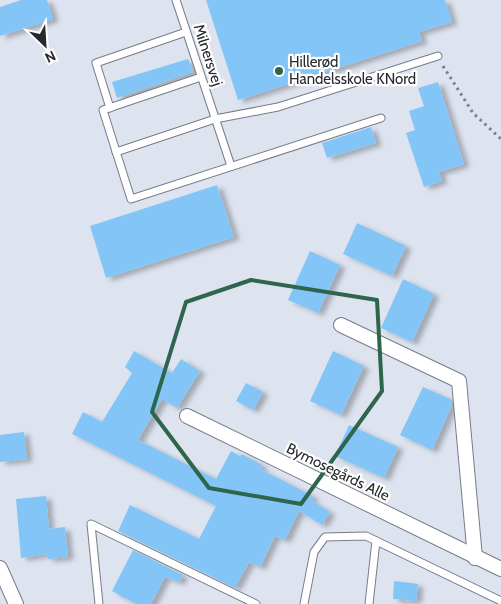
<svg xmlns="http://www.w3.org/2000/svg" width="501" height="604" font-family="Cabin,sans-serif">
  <style>
    .building { fill: #84c5f8; filter: url(#shadow) }
    .lines { fill: none; stroke-linecap: round; stroke-linejoin: round }
    .service-casing { stroke: #767c87; stroke-width: 9 }
    .minor-casing { stroke: #767c87; stroke-width: 16 }
    .path { stroke: #7b7f88; stroke-width: 3; stroke-dasharray: 2.5 4; stroke-linecap: butt }
    .service { stroke: #fff; stroke-width: 7 }
    .minor { stroke: #fff; stroke-width: 14 }
    .marked { fill: none; stroke: #2d654d; stroke-width: 4; stroke-linejoin: round }
    .poi-dot { fill: #2d654d; stroke: #fff; stroke-width: 2 }
    .labels { text-anchor: middle; dominant-baseline: central; stroke-width: 4.5; stroke-linejoin: round; paint-order: stroke }
    .street-label { font-size: 15px; fill: #27292e; stroke: #fff }
    .poi-label { font-size: 15px; fill: #27292e; stroke: #fff; text-anchor: start }
  </style>
  <defs>
    <filter id="shadow"><feDropShadow dx="5.5" dy="3" stdDeviation="2.5" flood-color="#0004"/></filter>
  </defs>
  <rect width="100%" height="100%" fill="#dde4f0"/>
  <g class="building">
    <path d="M21 0H47L53 19 0 36V7Z"/>
    <path d="M206 0H445L452 22 419 32 422 41 238 100Z"/>
    <path d="M188 59 193 72 117 98 112 82Z"/>
    <path d="M438 82 464 164 439 172 442 181 424 187 406 133 415 130 409 111 424 106 418 88Z"/>
    <path d="M371 127 376 143 327 158 322 143Z"/>
    <path d="M217 185 234 237 106 278 90 226Z"/>
    <path d="M357 223 406 246 392 276 343 254Z"/>
    <path d="M310 251 340 265 318 313 288 300Z"/>
    <path d="M403 279 434 294 412 342 381 328Z"/>
    <path d="M134 351 172 373 181 359 200 371 177 408 162 399 138 440 216 479 231 451 240 456 242 454 262 465 260 469 313 496 311 500 330 512 322 525 299 511 285 540 275 536 260 567 249 562 235 588 118 531 130 505 199 539 216 506 72 434 83 412 102 422 132 373 125 367Z"/>
    <path d="M333 351 364 366 341 415 310 401Z"/>
    <path d="M246 383 263 392 253 410 236 401Z"/>
    <path d="M423 387 452 400V405L432 450 400 435Z"/>
    <path d="M349 425 398 447 384 478 335 456Z"/>
    <path d="M24 432 27 459 0 462V435Z"/>
    <path d="M46 496 49 529 65 527 68 557 48 559 47 554 21 558 16 499Z"/>
    <path d="M133 550 183 575 179 582 165 577 151 604H136L112 591Z"/>
    <path d="M394 581 418 584 416 601 393 599Z"/>
  </g>
  <g class="lines">
    <defs>
      <g id="service">
        <path d="M176 0 231 166"/>
        <path d="M201 77 103 110 131 199 381 118"/>
        <path d="M110 108 96 63 186 32"/>
        <path d="M116 152 215 119 278 107 438 56"/>
        <path d="M99 604 91 524 256 604"/>
        <path d="M304 604 314 552 325 537 366 536 501 601"/>
        <path d="M369 604 376 541"/>
      </g>
      <g id="minor">
        <path d="M341 325 459 381 475 558"/>
        <path d="M187 416 501 569"/>
        <path d="M0 568 16 604"/>
      </g>
    </defs>
    <use href="#service" class="service-casing"/>
    <use href="#minor" class="minor-casing"/>
    <path class="path" d="M443 66 473 113 501 139"/>
    <use href="#service" class="service"/>
    <use href="#minor" class="minor"/>
  </g>
  <path class="marked" d="M251 280 377 300 382 391 301 504 209 488 152 412 186 302Z"/>
  <circle class="poi-dot" cx="279" cy="71" r="5"/>
  <g class="labels">
    <g class="street-label">
      <text transform="translate(208 55) rotate(72)">Milnersvej</text>
      <text transform="translate(338 472) rotate(26)">Bymosegårds Alle</text>
    </g>
    <g class="poi-label">
      <text x="289" y="62">Hillerød<tspan x="289" dy="17">Handelsskole KNord</tspan></text>
    </g>
  </g>
  <g transform="translate(45 45) rotate(155)" stroke="#ffffff" stroke-width="4" paint-order="stroke">
  <path d="M0-4L9 19L0 12L-9 19Z" fill="#27292e"/>
  <text y="-8" font-size="14" font-weight="bold" text-anchor="middle" fill="#27292e">N</text>
  </g>
</svg>
